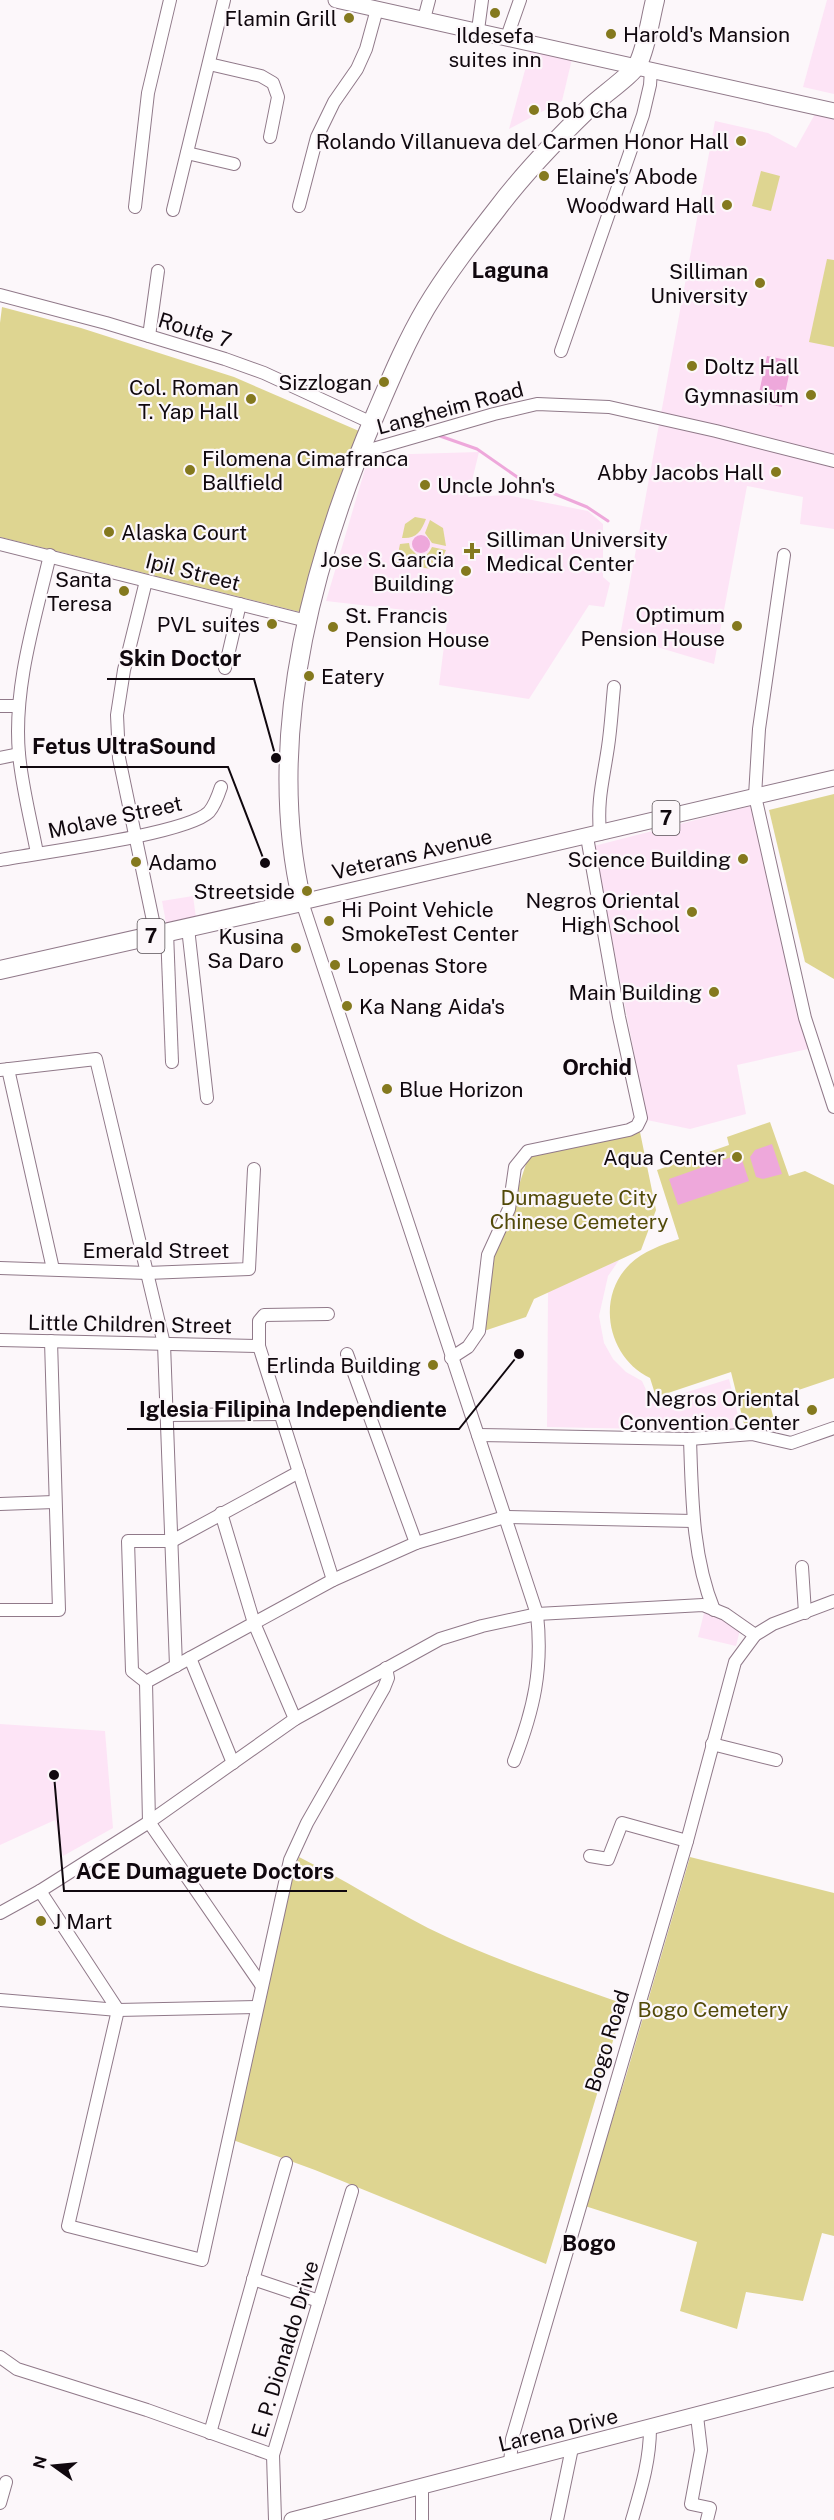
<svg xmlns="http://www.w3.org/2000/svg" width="834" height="2520" font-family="'Public Sans',sans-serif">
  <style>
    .built { fill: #fde4f6 }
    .green { fill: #ded591 }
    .water { fill: #eea8db }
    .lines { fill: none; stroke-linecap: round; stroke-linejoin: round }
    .stream { stroke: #eea8db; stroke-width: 3 }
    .minor-casing { stroke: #907989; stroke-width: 14 }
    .major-casing { stroke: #907989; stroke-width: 17 }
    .highway-casing { stroke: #907989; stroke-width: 20 }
    .minor { stroke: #fff; stroke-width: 12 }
    .major { stroke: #fff; stroke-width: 15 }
    .highway { stroke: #fff; stroke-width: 18 }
    .poi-dot { fill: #84791e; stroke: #fcf7fa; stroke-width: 2 }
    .labels { text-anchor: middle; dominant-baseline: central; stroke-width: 4.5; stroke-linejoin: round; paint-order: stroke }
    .shield { fill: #fcf7fa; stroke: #575055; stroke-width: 1.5 }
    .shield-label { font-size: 20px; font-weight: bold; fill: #10080e }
    .poi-label { font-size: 21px; fill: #10080e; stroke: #fcf7fa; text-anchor: end }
    .street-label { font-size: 21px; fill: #10080e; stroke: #fcf7fa }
    .park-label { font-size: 21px; fill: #524a08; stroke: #fcf7fa }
    .neighbourhood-label { font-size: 22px; font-weight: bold; fill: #10080e; stroke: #fcf7fa }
    .leader { fill: none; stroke: #10080e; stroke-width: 2 }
    .callout-dot { fill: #10080e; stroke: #fcf7fa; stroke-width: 2 }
    .callout-label { font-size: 22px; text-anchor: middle; font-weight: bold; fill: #10080e; stroke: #fcf7fa; stroke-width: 4.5; stroke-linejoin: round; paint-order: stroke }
  </style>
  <rect width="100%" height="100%" fill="#fcf7fa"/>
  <g class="built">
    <path d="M827 0H834V94L803 87Z"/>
    <path d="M531 48 572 59 562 101 509 129Z"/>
    <path d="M815 114 834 118V529L800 524 803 497 747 486 714 664 620 636 715 121 768 133 796 148Z"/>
    <path d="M479 452 468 497 507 495 588 511 603 524V577L610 583 604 607 589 605 529 699 439 685 448 615 326 601 365 469 378 455Z"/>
    <path d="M754 805 808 1049 737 1065 746 1114 690 1129 647 1120 594 846Z"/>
    <path d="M193 896 196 918 166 923 162 901Z"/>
    <path d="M619 1260 608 1276 599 1316 604 1343 613 1359 626 1372 642 1381 652 1403 729 1379 742 1431 547 1427 548 1292Z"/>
    <path d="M704 1613 730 1622 740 1630 736 1646 698 1637Z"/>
    <path d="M0 1724 105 1731 113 1828 63 1856 55 1820 0 1845Z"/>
  </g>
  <g class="green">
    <path d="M761 171 780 176 771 211 752 206Z"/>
    <path d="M827 259 834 260V347L809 342Z"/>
    <path d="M2 307 81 328 234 377 359 431 300 612 0 537V323Z"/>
    <path d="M415 517 426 519C421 532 416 539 402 538L405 524Z"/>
    <path d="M430 520 443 528 446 546 432 543 425 533Z"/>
    <path d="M409 543 410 548 418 556 412 566 396 563 400 544Z"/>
    <path d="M432 547 446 550 440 563 432 569 418 567C423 555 428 556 432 547Z"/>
    <path d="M834 794V979L805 962 769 810Z"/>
    <path d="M770 1122 789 1176 805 1171 834 1185V1378L769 1400 775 1424 746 1432 731 1372 656 1397 650 1378C608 1358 595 1298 630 1264 643 1251 662 1245 679 1239L657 1170 729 1145 727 1137Z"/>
    <path d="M640 1132 656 1210 641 1250 534 1299 526 1317 484 1331 493 1250 506 1224 529 1155Z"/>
    <path d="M299 1857C343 1879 384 1905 428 1928 490 1959 558 1980 624 2004L546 2264 315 2170 233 2140 268 1962Z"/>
    <path d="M690 1857 834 1893V2236L822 2233 803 2301 746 2292 737 2329 680 2311 697 2242 585 2206 626 2076Z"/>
  </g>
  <g class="water">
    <path d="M767 356 792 361 782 407 757 402Z"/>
    <circle cx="421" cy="544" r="9"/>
    <path d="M772 1144 782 1174 763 1179 756 1177 750 1157 755 1150Z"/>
    <path d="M740 1154 749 1181 678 1205 669 1179Z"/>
  </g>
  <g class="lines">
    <path class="stream" d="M440 436 477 449 523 481 587 507 608 521"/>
    <defs>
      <g id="minor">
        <path d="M424 19 429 0"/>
        <path d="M478 30 482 0"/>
        <path d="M507 37 520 0"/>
        <path d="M209 64 261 76 273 83 278 97 270 137"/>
        <path d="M187 153 234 164"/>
        <path d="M299 206 317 137 334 102 357 69 366 49 377 9"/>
        <path d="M135 207 148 93 170 0"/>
        <path d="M173 210 224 0"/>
        <path d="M0 295 106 323 225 359 264 373 372 423"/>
        <path d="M149 336 158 271"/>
        <path d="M561 351 643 115 650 85 651 70"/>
        <path d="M359 453 494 414 537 404 609 407 716 431 834 461"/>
        <path d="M0 544 307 621"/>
        <path d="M784 555 759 729 755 796 805 1018 834 1107"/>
        <path d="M146 581 124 670 117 715 119 758 156 935"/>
        <path d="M225 668 240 604"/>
        <path d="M0 706H19"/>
        <path d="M0 758 19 754"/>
        <path d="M600 834C597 799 603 781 608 747 611 727 612 707 614 687"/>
        <path d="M37 853C31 821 22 787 19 754 13 688 35 619 50 555"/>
        <path d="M0 860C38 853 187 834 209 812 215 805 218 796 221 787"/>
        <path d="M302 902 537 1614C543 1669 534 1709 514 1761"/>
        <path d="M188 928 207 1098"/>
        <path d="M167 932 172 1062"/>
        <path d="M8 1069 53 1269"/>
        <path d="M0 1070 96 1059 164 1344 176 1666"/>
        <path d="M0 1268 147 1273 249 1269 254 1169"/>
        <path d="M328 1314 264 1315 259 1321V1346L333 1580"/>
        <path d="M0 1340 259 1346"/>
        <path d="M347 1354 416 1543"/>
        <path d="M451 1358 468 1347 479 1331 488 1255 509 1209 515 1167 528 1151 629 1130 637 1126 641 1118 619 1017 587 837"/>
        <path d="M167 1415 280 1414"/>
        <path d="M478 1435 690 1439 752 1434 791 1443 834 1428"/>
        <path d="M690 1439C692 1496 692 1556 714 1610"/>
        <path d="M0 1504 54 1502"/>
        <path d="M221 1513 254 1623 295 1719"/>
        <path d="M802 1567 805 1613"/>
        <path d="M0 1610H59L51 1341"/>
        <path d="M190 1658 233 1763"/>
        <path d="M146 1682 333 1580 416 1543 505 1517 693 1521"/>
        <path d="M146 1682 149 1822 262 1986"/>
        <path d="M146 1682 132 1671 128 1541H172L299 1472"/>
        <path d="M712 1744 776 1760"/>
        <path d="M590 1856 608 1859 622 1823 687 1841"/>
        <path d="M40 1891 118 2010 68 2226 202 2260 290 1860 307 1823 384 1688 388 1678 386 1668"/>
        <path d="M0 1913 40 1891 149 1822 295 1719 440 1639 482 1626 537 1614 703 1605 725 1614 755 1635"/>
        <path d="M0 2000 118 2010 256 2007"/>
        <path d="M253 2279 319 2301"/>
        <path d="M0 2357 17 2369 147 2410 273 2455"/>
        <path d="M697 2416 701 2450 691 2504 710 2508 707 2520"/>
        <path d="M210 2433 286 2163"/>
        <path d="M510 2464 512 2439 687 1841 735 1662 755 1635 773 1624 834 1601"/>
        <path d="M422 2486V2520"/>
        <path d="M0 2503 6 2482"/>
        <path d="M275 2520 273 2455 352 2191"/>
        <path d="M557 2520 572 2448"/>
        <path d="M632 2520C641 2489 650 2461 650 2428"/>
      </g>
      <g id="major">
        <path d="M336 0 834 111"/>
        <path d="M302 902 834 778"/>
        <path d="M292 2520 834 2379"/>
      </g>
      <path id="highway" d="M0 970 302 902C264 739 311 564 376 413 391 378 406 342 426 308 447 273 472 241 497 209 524 173 557 139 589 108 599 98 634 73 638 64 647 45 650 20 655 0"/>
    </defs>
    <use href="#minor" class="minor-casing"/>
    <use href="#major" class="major-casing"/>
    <use href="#highway" class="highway-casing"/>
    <use href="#minor" class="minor"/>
    <use href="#major" class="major"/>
    <use href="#highway" class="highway"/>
  </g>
  <g class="poi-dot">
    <circle cx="495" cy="13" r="6"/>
    <circle cx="349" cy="18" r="6"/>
    <circle cx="611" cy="34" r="6"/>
    <circle cx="534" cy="110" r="6"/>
    <circle cx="741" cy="141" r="6"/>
    <circle cx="544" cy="176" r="6"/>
    <circle cx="727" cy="205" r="6"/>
    <circle cx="760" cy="283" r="6"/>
    <circle cx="692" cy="366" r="6"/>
    <circle cx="384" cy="382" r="6"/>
    <circle cx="811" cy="395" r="6"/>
    <circle cx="251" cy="399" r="6"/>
    <circle cx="190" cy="470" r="6"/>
    <circle cx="776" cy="472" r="6"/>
    <circle cx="425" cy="485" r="6"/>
    <circle cx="109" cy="532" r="6"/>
    <path d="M469 542h6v6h6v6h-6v6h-6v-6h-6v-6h6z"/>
    <circle cx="466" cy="571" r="6"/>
    <circle cx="124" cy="591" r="6"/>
    <circle cx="272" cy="624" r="6"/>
    <circle cx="737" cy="626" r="6"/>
    <circle cx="333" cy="627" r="6"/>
    <circle cx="309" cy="676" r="6"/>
    <circle cx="743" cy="859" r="6"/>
    <circle cx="136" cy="862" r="6"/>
    <circle cx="307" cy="891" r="6"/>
    <circle cx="692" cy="912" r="6"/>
    <circle cx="329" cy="921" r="6"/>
    <circle cx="296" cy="948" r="6"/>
    <circle cx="335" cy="965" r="6"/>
    <circle cx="714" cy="992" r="6"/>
    <circle cx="347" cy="1006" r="6"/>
    <circle cx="387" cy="1089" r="6"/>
    <circle cx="737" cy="1157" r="6"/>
    <circle cx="433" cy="1365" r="6"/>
    <circle cx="812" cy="1410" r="6"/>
    <circle cx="41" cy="1921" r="6"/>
  </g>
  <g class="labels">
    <g class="shield">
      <rect x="652.5" y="801" width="27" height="34" rx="4.5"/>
      <rect x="137.5" y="919" width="27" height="34" rx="4.5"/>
    </g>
    <g class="shield-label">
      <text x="666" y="818">7</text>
      <text x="151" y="936">7</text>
    </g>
    <g class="poi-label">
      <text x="337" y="18">Flamin Grill</text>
      <text x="623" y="34" text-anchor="start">Harold's Mansion</text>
      <text x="495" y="35" text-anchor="middle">Ildesefa<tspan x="495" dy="24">suites inn</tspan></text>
      <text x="546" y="110" text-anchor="start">Bob Cha</text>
      <text x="729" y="141">Rolando Villanueva del Carmen Honor Hall</text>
      <text x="556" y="176" text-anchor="start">Elaine's Abode</text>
      <text x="715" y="205">Woodward Hall</text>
      <text x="748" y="271">Silliman<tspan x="748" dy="24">University</tspan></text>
      <text x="704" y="366" text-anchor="start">Doltz Hall</text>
      <text x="372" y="382">Sizzlogan</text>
      <text x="239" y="387">Col. Roman<tspan x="239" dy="24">T. Yap Hall</tspan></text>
      <text x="799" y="395">Gymnasium</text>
      <text x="202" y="458" text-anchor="start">Filomena Cimafranca<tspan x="202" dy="24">Ballfield</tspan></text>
      <text x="764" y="472">Abby Jacobs Hall</text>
      <text x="437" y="485" text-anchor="start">Uncle John's</text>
      <text x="121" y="532" text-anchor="start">Alaska Court</text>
      <text x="486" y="539" text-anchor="start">Silliman University<tspan x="486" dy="24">Medical Center</tspan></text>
      <text x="454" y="559">Jose S. Garcia<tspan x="454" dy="24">Building</tspan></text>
      <text x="112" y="579">Santa<tspan x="112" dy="24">Teresa</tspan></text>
      <text x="725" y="614">Optimum<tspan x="725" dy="24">Pension House</tspan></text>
      <text x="345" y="615" text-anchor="start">St. Francis<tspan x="345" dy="24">Pension House</tspan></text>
      <text x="260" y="624">PVL suites</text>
      <text x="321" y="676" text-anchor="start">Eatery</text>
      <text x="731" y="859">Science Building</text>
      <text x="148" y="862" text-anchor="start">Adamo</text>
      <text x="295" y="891">Streetside</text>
      <text x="680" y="900">Negros Oriental<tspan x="680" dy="24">High School</tspan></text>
      <text x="341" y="909" text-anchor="start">Hi Point Vehicle<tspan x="341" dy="24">SmokeTest Center</tspan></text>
      <text x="284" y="936">Kusina<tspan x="284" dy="24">Sa Daro</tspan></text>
      <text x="347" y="965" text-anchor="start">Lopenas Store</text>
      <text x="702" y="992">Main Building</text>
      <text x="359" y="1006" text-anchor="start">Ka Nang Aida's</text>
      <text x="399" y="1089" text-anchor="start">Blue Horizon</text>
      <text x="725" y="1157">Aqua Center</text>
      <text x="421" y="1365">Erlinda Building</text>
      <text x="800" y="1398">Negros Oriental<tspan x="800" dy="24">Convention Center</tspan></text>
      <text x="53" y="1921" text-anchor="start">J Mart</text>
    </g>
    <g class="street-label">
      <text transform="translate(195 330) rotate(17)">Route 7</text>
      <text transform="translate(450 408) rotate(-15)">Langheim Road</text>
      <text transform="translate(193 572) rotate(14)">Ipil Street</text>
      <text transform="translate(115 817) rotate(-12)">Molave Street</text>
      <text transform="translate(412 854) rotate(-13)">Veterans Avenue</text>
      <text x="156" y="1250">Emerald Street</text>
      <text transform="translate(130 1324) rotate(1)">Little Children Street</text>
      <text transform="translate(607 2041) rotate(-73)">Bogo Road</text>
      <text transform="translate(285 2349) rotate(-73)">E. P. Dionaldo Drive</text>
      <text transform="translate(558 2430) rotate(-14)">Larena Drive</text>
    </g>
    <g class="park-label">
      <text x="579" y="1197">Dumaguete City<tspan x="579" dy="24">Chinese Cemetery</tspan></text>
      <text x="713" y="2009">Bogo Cemetery</text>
    </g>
    <g class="neighbourhood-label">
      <text x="510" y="270">Laguna</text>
      <text x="597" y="1067">Orchid</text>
      <text x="589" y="2243">Bogo</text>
    </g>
  </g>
  <path class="leader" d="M276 758L254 679H107M265 863L228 767H20M519 1354L459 1429H127M54 1775L64 1891H347"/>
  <g class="callout-dot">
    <circle cx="276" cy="758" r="6"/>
    <circle cx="265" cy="863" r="6"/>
    <circle cx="519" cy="1354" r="6"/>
    <circle cx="54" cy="1775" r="6"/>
  </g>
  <g class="callout-label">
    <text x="180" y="666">Skin Doctor</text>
    <text x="124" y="754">Fetus UltraSound</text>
    <text x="293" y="1417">Iglesia Filipina Independiente</text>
    <text x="205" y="1879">ACE Dumaguete Doctors</text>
  </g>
  <g transform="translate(54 2466) rotate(285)" stroke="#fcf7fa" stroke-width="4.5" paint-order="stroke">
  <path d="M0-4.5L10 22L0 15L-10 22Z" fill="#10080e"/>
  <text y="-9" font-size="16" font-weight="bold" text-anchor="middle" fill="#10080e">N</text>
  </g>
</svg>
